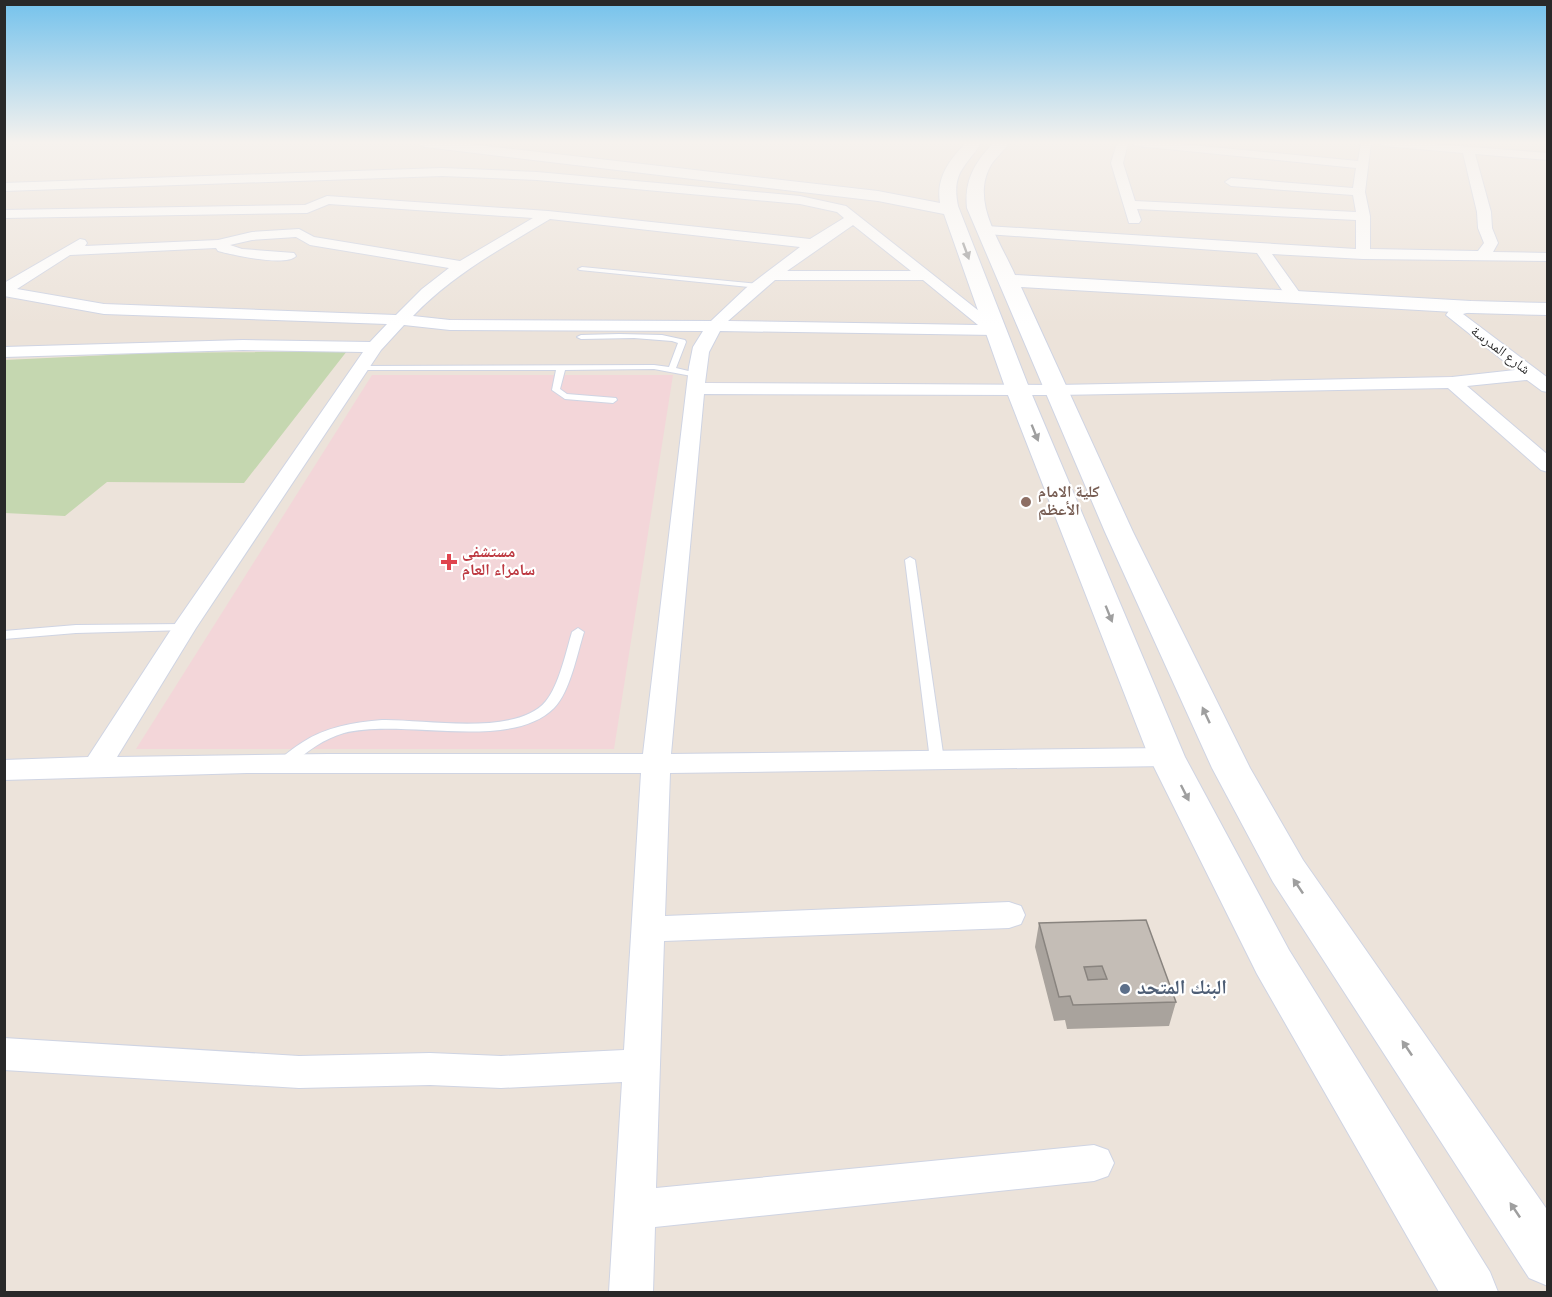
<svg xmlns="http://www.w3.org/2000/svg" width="1552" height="1297" font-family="Overpass,'Noto Naskh Arabic',sans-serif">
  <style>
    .medical { fill: #f3d6d9 }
    .cemetery { fill: #c5d7b0 }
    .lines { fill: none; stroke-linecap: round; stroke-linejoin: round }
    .lane-casing { stroke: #cfd4e3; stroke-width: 2 }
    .street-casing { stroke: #cfd4e3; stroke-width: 2 }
    .secondary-casing { stroke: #cfd4e3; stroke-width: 2 }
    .lane { fill: #fff; fill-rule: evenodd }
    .street { fill: #fff; fill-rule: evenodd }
    .secondary { fill: #fff; fill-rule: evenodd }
    .wall { fill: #a9a39d }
    .building { fill: #c4bdb6; stroke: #89847f; stroke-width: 1.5; fill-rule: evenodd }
    .oneway { fill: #9f9f9f }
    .education-dot { fill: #8d6e63; stroke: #fff; stroke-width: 2 }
    .health-dot { fill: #e0444e; stroke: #fff; stroke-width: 2 }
    .service-dot { fill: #5c6f8a; stroke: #fff; stroke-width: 2 }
    .labels { text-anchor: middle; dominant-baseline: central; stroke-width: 4.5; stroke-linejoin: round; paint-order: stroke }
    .far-street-label { font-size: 14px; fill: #292929; stroke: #fff }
    .education-label { font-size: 16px; font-weight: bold; fill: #785e54; stroke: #fff; text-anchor: start }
    .health-label { font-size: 16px; font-weight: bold; fill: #be3a42; stroke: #fff; text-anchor: start }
    .near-service-label { font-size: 20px; font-weight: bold; fill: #4e5e75; stroke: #fff; text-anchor: start }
  </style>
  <rect width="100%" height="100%" fill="#ece3da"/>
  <path class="medical" d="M372 375H673L614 749H136Z"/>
  <path class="cemetery" d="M347 351 244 483 107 482 65 516 5 513V360L152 353Z"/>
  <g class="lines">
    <defs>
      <g id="lane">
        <path d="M582 267 759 284 763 286 759 288 580 270 578 269Z"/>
        <path d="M619 334 662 335 685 340 686 342 676 368 701 374 697 377 654 369 565 370 560 389 567 394 616 398 617 400 613 403 565 399 552 390 556 370H361L357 368 361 366 654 365 669 367 678 343 672 341 634 338 581 339 577 337 581 335Z"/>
        <path d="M910 557 915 560 944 760 942 763H932L930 760 905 560Z"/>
        <path d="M184 624 190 628 188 630 76 633 4 639V631L76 625Z"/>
        <path d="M578 628 584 632C577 654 570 692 554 708 510 752 402 718 344 733 323 739 306 752 290 766H280L278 763C284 754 294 748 303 742 326 727 354 722 382 720 423 719 517 737 546 701 559 685 566 652 572 632Z"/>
      </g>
      <g id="street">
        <path d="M1117 143H1128L1123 163 1135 201 1356 212 1353 195 1231 186 1225 182 1231 178 1353 188 1356 168 1137 146 1131 143H1169L1358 161 1361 143H1371L1365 192 1370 216V249L1478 251 1484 243 1478 228 1477 212 1463 153 1384 146 1379 143H1420L1548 153V160L1475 154 1491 212 1492 228 1498 243 1493 252 1548 253V261L1363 259 1272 254 1302 296 1294 301 1288 299 1257 253 986 234 979 230 986 226 1356 249V220L1137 209 1141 220 1139 223H1129L1111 163Z"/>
        <path d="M442 168 537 172 800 196 846 206 1003 330 995 335 720 331 709 352 705 383 1057 385 1452 377 1515 370 1446 315 1451 308 1471 302 1479 307 1477 310 1463 314 1548 378V392L1542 391 1527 380 1467 386 1548 455V472L1541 470 1448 388 1057 395 704 394 671 754 1167 748 1177 750 1181 757 1177 764 1167 766 670 773 665 916 1009 902 1021 906 1025 915 1021 924 1009 928 664 941 656 1188 1094 1145 1108 1150 1114 1163 1108 1176 1094 1181 655 1227 653 1292H609L622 1082 501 1088 430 1085 299 1088 4 1070V1038L299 1056 430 1053 501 1056 624 1050 641 773H247L4 780V760L88 757 172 628 363 352 243 350 4 357V347L243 340 370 342 387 324 104 314 4 296V283L80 239 85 240 87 243 85 246 218 240 252 232 299 229 314 237 460 261 533 218 329 204 307 213 4 218V210L305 205 327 196 548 211 810 239 844 218 837 212 800 204 537 180 442 176 4 191V183ZM550 219 800 247 746 288 711 321 450 320 413 316C452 275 502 248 550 219ZM853 225 911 271H787ZM296 237 310 245 449 268 422 289 396 315 104 304 17 289 70 255 216 248 218 251C233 255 286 267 296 256L294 253 242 249 230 245 252 240ZM775 280H923L978 325 728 321ZM404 325 450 330 703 331 693 347 689 367 643 754H328L117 757 196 628 381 350Z"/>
      </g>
      <g id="secondary">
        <path d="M418 143H460L878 191 940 203C936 178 949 160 966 143H981C966 167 951 172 958 206L1030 390 1185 757 1289 950 1490 1272 1498 1292H1439L1257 974 1149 757 1006 390 944 214 878 201 425 147Z"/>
        <path d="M994 143H1009C1004 151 996 157 991 165 970 201 1000 241 1015 275L1471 301 1548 303V315L1471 313 1021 287 1133 532 1250 768 1303 860 1548 1211V1286L1529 1278 1273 882 1212 768 1105 532 967 208C964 181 975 161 994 143Z"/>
      </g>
    </defs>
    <use href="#lane" class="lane-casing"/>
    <use href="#street" class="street-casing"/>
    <use href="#secondary" class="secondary-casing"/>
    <use href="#lane" class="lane"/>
    <use href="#street" class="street"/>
    <use href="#secondary" class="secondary"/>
  </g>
  <path class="wall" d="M1039 923 1176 1002 1169 1026 1067 1029 1065 1020 1054 1021 1035 947Z"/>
  <path class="building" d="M1146 920 1176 1002 1073 1005 1070 996 1059 997 1039 923ZM1102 966 1107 979 1088 980 1084 967Z"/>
  <defs><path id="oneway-solid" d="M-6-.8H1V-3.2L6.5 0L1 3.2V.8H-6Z" transform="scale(1.5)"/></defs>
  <g class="oneway">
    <use href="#oneway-solid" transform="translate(966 251) rotate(70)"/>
    <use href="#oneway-solid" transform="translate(1035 433) rotate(68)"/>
    <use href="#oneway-solid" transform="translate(1109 614) rotate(68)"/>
    <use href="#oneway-solid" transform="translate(1206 715) rotate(-115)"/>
    <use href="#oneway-solid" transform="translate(1185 793) rotate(63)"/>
    <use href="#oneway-solid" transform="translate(1298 886) rotate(-124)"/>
    <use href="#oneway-solid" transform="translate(1407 1048) rotate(-124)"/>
    <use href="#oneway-solid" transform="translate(1515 1210) rotate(-124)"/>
  </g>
  <linearGradient id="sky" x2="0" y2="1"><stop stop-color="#74c2ec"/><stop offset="0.44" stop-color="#f6f2ee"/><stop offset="1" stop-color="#f6f2ee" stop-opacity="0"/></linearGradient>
  <rect width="1552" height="324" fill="url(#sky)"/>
  <circle class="education-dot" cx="1026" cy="502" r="6"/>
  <path class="health-dot" d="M446 553h6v6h6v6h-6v6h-6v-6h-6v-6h6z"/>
  <circle class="service-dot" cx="1125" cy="989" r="6"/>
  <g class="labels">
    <g class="far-street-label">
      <text transform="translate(1500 351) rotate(37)">شارع المدرسة</text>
    </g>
    <g class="education-label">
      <text x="1038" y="493">كلية الامام<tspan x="1038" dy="18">الأعظم</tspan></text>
    </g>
    <g class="health-label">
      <text x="462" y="553">مستشفى<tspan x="462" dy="18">سامراء العام</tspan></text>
    </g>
    <g class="near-service-label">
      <text x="1137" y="989">البنك المتحد</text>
    </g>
  </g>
  <rect width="1552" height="1297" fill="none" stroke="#292929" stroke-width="12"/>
</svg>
